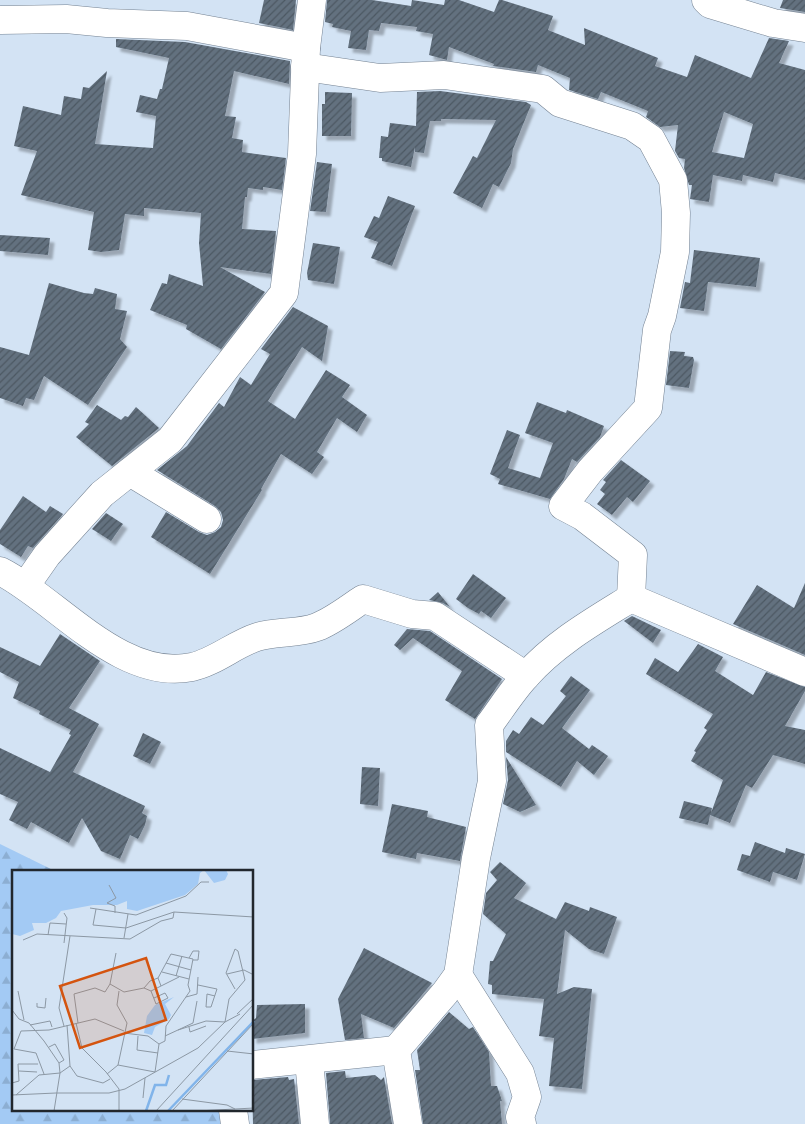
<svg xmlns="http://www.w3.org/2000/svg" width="805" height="1124" font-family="'Source Sans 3',sans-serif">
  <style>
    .forest { fill: url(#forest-firs) }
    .building { fill: url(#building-hatch); fill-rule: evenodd; filter: url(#shadow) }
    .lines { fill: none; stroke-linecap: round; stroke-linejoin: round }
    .minor-casing { stroke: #748292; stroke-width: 29 }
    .minor { stroke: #fff; stroke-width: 28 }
    .inset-river { fill: none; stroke: #81b4ea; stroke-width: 2.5 }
    .inset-road { fill: none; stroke: #8c98a4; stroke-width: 1 }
    .view { fill: #d4540f; fill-opacity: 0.15; stroke: #d4540f; stroke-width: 2.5 }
    .inset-edge { fill: none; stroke: #21272d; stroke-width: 2.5 }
  </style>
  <defs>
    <pattern id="forest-firs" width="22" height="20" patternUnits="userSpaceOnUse" patternTransform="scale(1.25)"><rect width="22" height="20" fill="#a3caf4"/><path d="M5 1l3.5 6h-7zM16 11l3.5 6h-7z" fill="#8caed2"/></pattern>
    <pattern id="building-hatch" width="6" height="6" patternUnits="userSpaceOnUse" patternTransform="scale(1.25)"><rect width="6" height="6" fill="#63717f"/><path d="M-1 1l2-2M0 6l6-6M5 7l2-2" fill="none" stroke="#4d5863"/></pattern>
    <filter id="shadow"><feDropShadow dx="4.5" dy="4.5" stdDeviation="1" flood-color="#0004"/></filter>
  </defs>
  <rect width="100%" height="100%" fill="#d3e3f4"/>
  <path class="forest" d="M0 844 55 871 14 872V1110H224L225 1124H0Z"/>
  <g class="building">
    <path d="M264 0H296L293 30 259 23Z"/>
    <path d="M327 0H372L411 6 412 0 444 5 445 0H459L494 12 499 0H502L553 16 548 30 585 45 584 28 658 58 655 66 687 77 695 55 751 78 769 38 789 41 779 63 805 70V180L775 173 773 182 743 175 742 181 713 175 709 202 690 199 692 185H689L684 168 685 159 679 158 675 151 678 125 660 127 646 117 648 111 601 92 598 99 569 90 570 78 538 65 536 72 493 66 494 64 449 47 447 60 429 55 433 34 416 31 417 27 381 23 379 31 369 30 366 50 348 48 351 31 332 27 333 24 325 22ZM724 112 753 124 744 158 712 152Z"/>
    <path d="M783 0H805V12L780 8Z"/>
    <path d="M116 39 185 42 290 61 289 84 234 71 225 116 236 117 232 138 243 140 242 152 286 158 282 190 263 187V190L248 188 247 197H245L242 229 276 231 271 274 220 267 265 292 221 349 186 329 187 325 150 310 162 283 167 284 169 274 203 286 199 243 201 213 144 208V216L125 214 119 250 101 252 88 250 94 212 21 195 37 151 14 146 23 106 61 115 64 96 81 99 83 87 89 88 107 71 95 144 153 148 156 116 136 112 140 95 157 99 160 89H162L169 58 116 47Z"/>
    <path d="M440 91 526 102 531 105 513 149 511 163 499 187 493 184 482 208 453 193 473 156 477 158 496 120 441 119V121H430L424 153 415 152V147L411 167 382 161V158H379L381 136 388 137 390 123 416 126 417 92Z"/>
    <path d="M325 92 352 93 351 136H322V104H325Z"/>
    <path d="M317 162 332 164 326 212 310 211Z"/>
    <path d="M388 196 415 206 392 266 371 258 378 242 364 237 374 216 379 218Z"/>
    <path d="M0 235 50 238 48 255 0 251Z"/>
    <path d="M313 243 340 247 334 284 308 280 307 273Z"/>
    <path d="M694 250 760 258 756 287 708 282 704 311 680 308 685 282 690 283Z"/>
    <path d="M49 283 84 293 93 294 95 288 117 294 115 309 127 311 120 339 127 347 88 405 44 376 34 400 26 398 23 406 0 398V347L29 355Z"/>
    <path d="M293 307 328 326 322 361 302 347 268 401 295 419 326 370 350 385 342 397 367 415 357 432 337 418 317 452 324 457 312 474 281 454 261 489 262 490 210 574 151 537 166 512 199 532 207 535 215 532 221 527 223 520 221 512 215 506 157 470 187 446 219 403 224 407 240 377 251 385 270 354 261 349Z"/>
    <path d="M670 351 685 352 684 356 693 357 694 360 689 388 666 385Z"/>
    <path d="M537 402 566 413 567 410 604 426 600 437 577 462 572 459 564 479 550 499 498 484 500 479 490 474 507 430 520 435 508 468 540 478 553 443 525 433Z"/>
    <path d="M97 405 121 420 125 416 128 417 136 407 159 428 112 466 76 437 89 424 85 422Z"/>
    <path d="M621 460 650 481 633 502 627 497 612 515 597 504 605 494 600 490 606 482 603 480Z"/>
    <path d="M23 496 46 512 50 506 63 514 33 548 28 546 21 557 0 544V530Z"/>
    <path d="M106 513 123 524 111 541 92 529Z"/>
    <path d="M473 574 506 598 491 618 481 611 479 614 468 608 456 599Z"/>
    <path d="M805 583V655L733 624 757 585 794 608Z"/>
    <path d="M438 592 450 607 443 603 429 600Z"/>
    <path d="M632 616 661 630 653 643 624 621Z"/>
    <path d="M407 629 430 631 502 679 475 719 445 700 462 671 413 638 400 650 394 645Z"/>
    <path d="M60 634 100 661 69 708 99 724 73 772 145 806 142 813 147 816 145 825 138 839 130 835 120 859 101 851 82 818 69 843 31 822 27 829 9 820 18 802 0 794V748L50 772 71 735 69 734 71 730 39 714 40 711 13 698 19 682 0 672V647L40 666Z"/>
    <path d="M698 644 723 657 715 671 753 695 766 672 805 687V691L785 726 805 730V764L773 755 752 788 746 785 730 823 710 815 708 825 679 818 684 801 712 808 711 813 723 780 691 761 696 752 694 751 707 730 704 728 713 714 646 674 655 658 678 672Z"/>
    <path d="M571 676 590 690 562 728 589 749 592 745 608 756 594 775 577 761 561 787 506 752V741L513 730 519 734 531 717 543 725 566 696 560 691Z"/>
    <path d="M143 733 161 742 150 764 133 756Z"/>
    <path d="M506 757 536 805 520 812 503 804 508 780Z"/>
    <path d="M362 767 380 768 378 806 360 804Z"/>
    <path d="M392 804 428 811 427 817 466 827 460 861 417 853 416 859 382 852Z"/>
    <path d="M755 842 785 853 786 848 805 854 797 880 773 872 770 882 737 870 742 854 750 856Z"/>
    <path d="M500 862 526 883 514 898 556 919 565 902 589 911 590 907 617 917 604 954 589 949 565 930 557 994 574 987 592 989 582 1089 549 1086 554 1038 539 1036 544 999 492 994V985L488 984 490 961H493L506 934 483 914 486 893 497 880 490 872Z"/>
    <path d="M364 948 432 983 394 1028 361 1014 364 1038 345 1040 338 999Z"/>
    <path d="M305 1004V1033L252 1039V1021L256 1018 257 1005Z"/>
    <path d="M449 1012 469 1029 473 1027 489 1052 491 1086H497L502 1101H500L502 1124H423L415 1070H420L417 1050Z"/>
    <path d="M345 1071 346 1078 375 1075 381 1080 384 1077 392 1124H330L326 1073Z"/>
    <path d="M288 1077 289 1080 294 1079 299 1124H253L252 1080Z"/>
  </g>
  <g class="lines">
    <defs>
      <g id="minor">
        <path d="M706 0 710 4 773 23 805 28"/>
        <path d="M0 20 66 19 107 23 187 26 306 48"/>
        <path d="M305 67 380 78 444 75 543 89 560 103 632 126 651 139 673 180 676 213 675 252 662 316 657 330 648 408 590 471 563 506 582 516 633 555 631 598"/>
        <path d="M130 472 207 519"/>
        <path d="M0 571C57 600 121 682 192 667 215 662 235 644 257 637 276 631 299 634 317 627 333 621 349 608 363 599L412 614 435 616 526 676"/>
        <path d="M26 585 47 555 102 494 170 440 284 293 302 154 306 48 312 0"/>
        <path d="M631 598 805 672"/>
        <path d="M458 975 520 1073 527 1097 520 1117 522 1124"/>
        <path d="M309 1061 315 1124"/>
        <path d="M252 1065 396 1050"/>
        <path d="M233 1110 235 1124"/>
        <path d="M408 1124 396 1050 445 993 458 975 476 858 492 781 489 725C501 709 512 691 526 676 555 643 594 621 631 598"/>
      </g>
    </defs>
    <use href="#minor" class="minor-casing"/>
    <use href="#minor" class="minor"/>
  </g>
  <g transform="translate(12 870)">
    <rect width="241" height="241" fill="#d3e3f4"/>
    <path d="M0 0H214L216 4 213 10 202 13 192 0 188 3 186 14 173 25 125 41 115 39V31L105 35H81L49 41 44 48 34 53H20L22 60 8 66 0 64ZM162 127 153 134 159 145 157 149 143 157 140 165 132 163 135 146 143 135Z" fill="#a3caf4"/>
    <path class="inset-river" d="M134 241 143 215H154L157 205M156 241 242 151"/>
    <path class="inset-road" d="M97 15 104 28 95 33 103 36V43M78 38 124 45 174 26 189 12H197M84 39 81 55 114 58 162 42 242 47M52 43 55 48 52 73M36 65 38 53 54 54M112 68 116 44M11 70 25 64 118 69 149 51 161 48 162 42M177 88 181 81H187L186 90H181M154 93 179 100M150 102 177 109M215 104 232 100 242 105M164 106 170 86M98 114 112 122 132 118 139 121 167 107M186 115 205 119 199 137H194L195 124 203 126M132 118 138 111 146 108M6 121 12 150M139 121 144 134 156 128 153 123 142 128M174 127 185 124 186 107M25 133V137L33 138 34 128M0 140 7 149 17 153 32 171 47 193 48 203 27 205 4 225M225 144 242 128M64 153 70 178 94 202 107 219V241M66 153 62 124 83 118 93 122 98 114 104 83M18 155 38 151 40 157M55 155 58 196 65 206 91 213 98 209M52 156 47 138 58 66M177 157 178 162 194 156M166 160 194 151 213 152 217 129 233 110 226 81 223 79 214 103 223 119M112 163 136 166 147 174M126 166 125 180 146 183M153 166 181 153 185 131M37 177 43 174 52 190 47 193M215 181 242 184M106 195 143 202 147 174 153 171 154 156 178 121 176 115 181 89 159 84 146 108 149 116M7 201 25 202M32 204 24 183 2 179 9 161 37 160 83 149 112 161M95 204 106 195 115 153 105 135 107 121M0 213 7 211 6 194H26M44 223H97L113 219 186 178 213 152 228 144M0 225 44 223M131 228 133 208M170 229 215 235 223 239M42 241 48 203 58 196M144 241 242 134M160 241 242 153M185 241 242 238"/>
    <path class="view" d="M134 88 154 150 68 178 48 116Z"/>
    <rect width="241" height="241" class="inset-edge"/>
  </g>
</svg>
